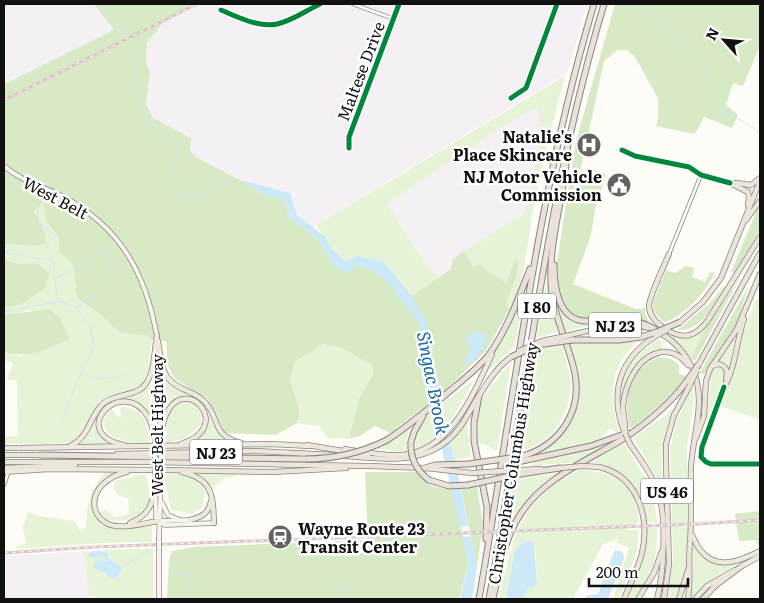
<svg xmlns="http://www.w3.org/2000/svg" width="764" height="603" font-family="Literata,serif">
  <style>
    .industrial { fill: #f5f0f3 }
    .green { fill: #e7f3d7 }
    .forest { fill: #d8eac5 }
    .water { fill: #cde8f7 }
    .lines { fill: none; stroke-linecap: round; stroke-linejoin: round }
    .stream { stroke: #cde8f7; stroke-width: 1 }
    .minor-casing { stroke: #979795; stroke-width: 4.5 }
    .tertiary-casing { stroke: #979795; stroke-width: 5.5 }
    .secondary-casing { stroke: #8e8d8b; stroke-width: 5.5 }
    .primary-casing { stroke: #858482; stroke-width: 6 }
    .trunk-casing { stroke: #858482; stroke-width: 6 }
    .motorway-casing { stroke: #858482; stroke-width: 7 }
    .minor { stroke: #fffffe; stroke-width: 2.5 }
    .tertiary { stroke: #fffffe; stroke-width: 4 }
    .secondary { stroke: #f6f4eb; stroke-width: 4 }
    .primary { stroke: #ede9dc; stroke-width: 4.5 }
    .trunk { stroke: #ece5da; stroke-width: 4.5 }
    .motorway { stroke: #eae1d8; stroke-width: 5 }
    .rail-casing { stroke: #d9c6c7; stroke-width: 3 }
    .rail { stroke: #fff; stroke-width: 1; stroke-dasharray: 4; stroke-linecap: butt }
    .secondary-bridge-casing { stroke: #8e8d8b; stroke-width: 5.5; stroke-linecap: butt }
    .trunk-bridge-casing { stroke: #858482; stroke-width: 6; stroke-linecap: butt }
    .motorway-bridge-casing { stroke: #858482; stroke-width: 7; stroke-linecap: butt }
    .secondary-bridge { stroke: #f6f4eb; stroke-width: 4 }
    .trunk-bridge { stroke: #ece5da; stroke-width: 4.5 }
    .motorway-bridge { stroke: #eae1d8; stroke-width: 5 }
    .cycleway-casing { stroke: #fff; stroke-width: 8 }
    .cycleway { stroke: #00873e; stroke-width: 5 }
    .labels { text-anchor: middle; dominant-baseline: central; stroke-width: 5; stroke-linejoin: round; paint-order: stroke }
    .shield { fill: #fff; stroke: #585858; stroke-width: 1 }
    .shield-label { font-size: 15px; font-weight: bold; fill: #111 }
    .street-label { font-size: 16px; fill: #111; stroke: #fff }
    .poi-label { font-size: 16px; font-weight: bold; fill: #111; stroke: #fff; text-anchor: end }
    .water-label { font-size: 18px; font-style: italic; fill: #1768a6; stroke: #fff }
  </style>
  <rect width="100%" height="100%" fill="#fdfcf7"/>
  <g class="industrial">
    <path d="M4 4H94L115 30 4 84Z"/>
    <path d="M198 4H587L567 73 312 227 297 215 289 193 233 178 196 157 190 150 191 138 153 119 146 104 150 73 146 61 147 43 165 20Z"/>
    <path d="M538 106 541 127 530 198 523 214 453 259 451 269 438 278 422 258 387 204 507 124Z"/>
    <path d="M140 548 154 559V599H4V556Z"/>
  </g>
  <g class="green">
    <path d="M565 76C554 119 542 162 534 206 527 240 527 279 509 310L506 304 518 273 516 258 507 284 478 264 473 267 464 251 523 214 530 198 541 127 537 107 507 124 387 204 422 258 438 278 413 297 383 261H345L332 249 316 225Z"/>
    <path d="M43 201 47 223 58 236 59 252 73 264 77 298 105 318 119 332 148 336 152 340 148 368 142 385 130 392 111 394 99 402 81 435 74 442 48 444H4V437L18 436 17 380H7L13 363 4 360V352L21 356 70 339 30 310 14 314 4 315V308L20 305 38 264H19L4 259V244L30 246 46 235 34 211Z"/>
    <path d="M547 277 552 310 558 332 536 338Z"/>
    <path d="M523 297 515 346 484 375 499 341Z"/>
    <path d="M554 299C564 317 571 320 590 326L565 331Z"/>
    <path d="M756 299 760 300V420L721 406 736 365 740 341Z"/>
    <path d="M619 327 645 329 642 333 578 336Z"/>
    <path d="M703 332 691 358 671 336 695 335Z"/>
    <path d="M735 338 730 368 725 361H719Z"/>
    <path d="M660 339 662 349C635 358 629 374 621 400 621 365 633 356 660 339Z"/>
    <path d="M637 342C607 370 610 397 619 433L609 428 601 440 542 453 569 427 577 406 578 369 569 343Z"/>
    <path d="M562 343C564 356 569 369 571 382 571 387 570 392 569 397 564 425 546 446 519 451L535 349Z"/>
    <path d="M322 344 342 348 372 365 373 374 358 400 349 439 327 438 319 426 297 423 300 412 290 378 295 362Z"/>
    <path d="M511 362 497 451 484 444 476 443 480 401Z"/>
    <path d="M719 367 724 369 725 380 706 428 712 371Z"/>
    <path d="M163 377 170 384 193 397 176 399 164 409Z"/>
    <path d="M475 379 452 419 431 442 416 449 415 433 428 413 452 397Z"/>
    <path d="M150 385 151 419C140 404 134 402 116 399L140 392V393Z"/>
    <path d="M694 388V399L687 447V523H672L670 449 677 420 691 389Z"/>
    <path d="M184 400C199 405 202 409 201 425L185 438 167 443C167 421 163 413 184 400Z"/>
    <path d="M120 407C143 407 148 423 150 443 137 444 112 441 105 429 104 426 104 424 103 421L111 408 118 417 121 416Z"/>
    <path d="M672 409H673C662 439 661 460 663 490L652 469 633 438 662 418Z"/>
    <path d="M208 414 216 430 227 441 190 443C202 433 206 430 208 414Z"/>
    <path d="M96 417 99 435 110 444 76 445 83 440Z"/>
    <path d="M467 422 471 457 455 459 450 442Z"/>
    <path d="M410 428 407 441V452L374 448 393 439Z"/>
    <path d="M615 440 578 462 532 466V463L583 450Z"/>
    <path d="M624 443 653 491 657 522 647 523C639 484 630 474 592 462Z"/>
    <path d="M579 470C601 471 621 474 633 495 637 502 637 514 639 522L627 530H639L637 551 619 599H613L629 548 616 542 619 538 603 544 573 599H524L528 587 537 583 535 546 515 550 506 599H498L515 535 528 511 553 484Z"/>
    <path d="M105 472H114C99 483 84 500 97 518 101 524 109 529 117 529 128 530 141 526 152 525V542L103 543 14 549 26 543 23 528 28 512 44 517 75 521 80 531 86 527C87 501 89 494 105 472Z"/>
    <path d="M237 473V476L226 478 213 487 199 474Z"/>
    <path d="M146 474 149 489 151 485C151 504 148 510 131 521L130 519 119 521 107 520 100 512 106 510C113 520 119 518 129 513L128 498 119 495 113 488 115 481Z"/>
    <path d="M166 474C185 475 192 475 205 490L203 507 191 514 171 510 165 483Z"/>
    <path d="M556 474C534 487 518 511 508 534L504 533 514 478Z"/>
    <path d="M672 527H688L687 562 684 582 677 599H668L673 557Z"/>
    <path d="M647 528H657C657 562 653 570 635 599H628L644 553Z"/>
    <path d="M693 544C707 565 715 568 740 563 722 573 705 582 692 599H690L693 567Z"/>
    <path d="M153 548V599H99L96 597 89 596 85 556 81 552H91L88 553 89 557H103L107 559 106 562H99L98 569 101 572 107 573 109 578 111 579 119 574 122 568 108 558 106 552 102 551Z"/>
  </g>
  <g class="forest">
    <path d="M94 4H198L165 20 147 43 146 61 150 73 146 104 153 118 191 138 190 150 196 157 247 184 267 197 285 199 287 216 316 237 334 266 356 265 369 269 413 296 451 269 453 259 464 251 473 267 478 264 506 283 517 256 518 273 506 304 509 310 486 351 441 394 390 433 375 426 360 436 349 439 358 400 373 374 372 365 342 348 322 344 295 362 290 378 300 412 297 423 276 435 225 433 208 399 175 379 168 366 166 341 152 340 148 336 119 332 105 318 77 298 73 264 59 252 58 236 47 223 43 202 34 211 46 235 45 244 30 246 4 244V84L114 30Z"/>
    <path d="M615 4H760V46L743 86 733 83 726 105 738 115 732 128 704 117 695 134 656 126 658 118V98L635 57 627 50H618L604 61 579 177 591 179 595 170 606 174 595 209 591 235 573 284 636 309H642L645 307V314L649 321 647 322 631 316H608L587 318 575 316 567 309 560 296 557 262 576 141Z"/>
    <path d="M760 203V231L734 273 731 272Z"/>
    <path d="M4 259 19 264H38L49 273 45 288 20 305 4 308Z"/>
    <path d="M686 266 694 268 692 277 705 282 710 273 715 272C706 294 685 313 665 323L653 311 654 300 666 270 675 273Z"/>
    <path d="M743 272 695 361 691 358 703 332Z"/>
    <path d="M724 286 725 287C714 305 703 331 677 330L709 304Z"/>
    <path d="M748 287 737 324 704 374H699Z"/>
    <path d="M48 309 60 318 70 339C42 350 35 359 4 352V315Z"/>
    <path d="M659 357 671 359 679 365V374L687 376C669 398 653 412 630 429 625 409 625 381 643 367 647 362 654 360 659 357Z"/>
    <path d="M365 472H416L432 486 452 490 469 563 459 599H167L169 560 172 551 192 547 368 540Z"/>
    <path d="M477 486 483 523 477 567 461 489Z"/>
    <path d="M760 511V544L757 545 756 540 739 541 735 514Z"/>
  </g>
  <g class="water">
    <path d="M233 178 290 193 297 215 324 236 332 249 345 261 357 256 383 261 413 297 427 324 431 360 441 394 443 420 455 459 468 526 460 527 444 459 437 421 432 402 421 345 419 324 385 279 369 269 356 265 348 274 334 266 316 237 287 216 285 199 267 197 247 184Z"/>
    <path d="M473 331 486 334 487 341C484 350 474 363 465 366V360L471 351 466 343 469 334Z"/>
    <path d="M471 536 477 567 472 599H460L469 563 462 537Z"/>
    <path d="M530 541 534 546 537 583 534 587H528L524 599H506L515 550 524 542Z"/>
    <path d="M615 550 623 552 624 558 608 599H585L586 596 598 594Z"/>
    <path d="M99 551 108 553V558L121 567C122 574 116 580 109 578L106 573 99 571 93 567 96 561H107L103 557H89L88 555 91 552Z"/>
  </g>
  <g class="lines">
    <g class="stream">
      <path d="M99 4C109 20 126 28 133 45 140 60 135 68 136 83 137 96 148 122 158 132 164 137 171 141 177 146 178 155 175 161 174 169 173 183 181 197 194 201L214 184 233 178"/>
      <path d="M626 4 650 16 706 67 712 102 719 110 735 117 760 132"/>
      <path d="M37 210 39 223 53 233 55 237 49 241 47 247"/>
      <path d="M4 252 53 261"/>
      <path d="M48 254 53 261 57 301"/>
      <path d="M72 267 76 266 80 270 83 269 84 262 100 252 107 253 111 258 110 273 100 287"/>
      <path d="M56 279 69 270"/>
      <path d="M76 308 97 291"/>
      <path d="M4 312 61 301 76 308 90 325 94 347 75 386 62 423"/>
      <path d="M81 375 108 379 129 374"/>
      <path d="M174 553 173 571 175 574H184L194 580 188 599"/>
      <path d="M121 567 150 551"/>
      <path d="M330 580 343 586 347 591 346 599"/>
    </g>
    <defs>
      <g id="minor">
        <path d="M353 4 394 19"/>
        <path d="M221 10C238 17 259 28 277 24 292 21 307 10 320 4"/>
        <path d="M511 98 526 88 557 4"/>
        <path d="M349 148V137L399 4"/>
        <path d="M622 150 635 156 689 167 701 175 729 183"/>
        <path d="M669 254 701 175"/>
        <path d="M4 485 8 473"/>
      </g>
      <path id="tertiary" d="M724 387 702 447 701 457 706 462 711 464H760"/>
      <g id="secondary">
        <path d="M4 166C21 181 42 186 62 196 121 227 146 274 157 337"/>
        <path d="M159 359 160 430"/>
        <path d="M155 447 156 355"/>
        <path d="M155 478 156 517 159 521"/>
        <path d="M162 503 168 515 180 520"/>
        <path d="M159 521 165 525 214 523"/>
        <path d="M159 521 190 520"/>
        <path d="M159 538 161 478"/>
        <path d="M159 599V551"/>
      </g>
      <g id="primary">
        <path d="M158 341C160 353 161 369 168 378 177 390 194 391 204 401 221 418 210 435 241 443"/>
        <path d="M161 439C162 429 163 418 169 409 190 377 233 428 181 444"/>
        <path d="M124 445C66 433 122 374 148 417 152 423 153 432 155 439"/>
        <path d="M70 446C88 438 89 420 100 407 105 400 113 398 121 396 127 394 134 393 139 390 155 381 154 351 157 335"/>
        <path d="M18 448 271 444 310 446"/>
        <path d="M345 449C363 452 383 456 402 455 451 451 474 393 492 354"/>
        <path d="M4 472 49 469 165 470"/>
        <path d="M127 472C111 475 90 489 95 509 97 516 102 521 108 524 122 530 144 523 159 521"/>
        <path d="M182 472C213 479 213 496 214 523"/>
        <path d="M190 520C201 517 209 514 211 501"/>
        <path d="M130 523C148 516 153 505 155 486"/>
        <path d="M692 535C695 541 697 547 702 552 718 571 742 560 760 551"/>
        <path d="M742 566 760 556"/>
        <path d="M695 599 707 586 735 570"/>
      </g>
      <g id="trunk">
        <path d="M730 183 748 192 749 197 748 205"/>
        <path d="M730 183H737L751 185 760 178"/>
        <path d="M746 220 760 201"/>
        <path d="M669 254C664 266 650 294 649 306 649 322 675 339 690 335 698 332 704 326 708 320L760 237"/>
        <path d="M680 322 703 302 721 278 760 181"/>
        <path d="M658 332C678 342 692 361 697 382 703 409 693 438 691 466 690 491 692 517 690 542 688 561 691 580 688 599"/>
        <path d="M570 335C597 329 622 320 649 328"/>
        <path d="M699 364 760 253"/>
        <path d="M712 366 718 364C727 365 728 372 726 379"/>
        <path d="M724 387C736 367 736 342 744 319"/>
        <path d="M624 431C609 392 620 358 656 336"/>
        <path d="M625 433C626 424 623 415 623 406 625 384 637 357 661 352 672 351 681 356 688 365"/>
        <path d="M696 438 704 416 706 381 710 369 737 329 760 274"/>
        <path d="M630 444C640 459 652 474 658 491 667 517 664 572 657 599"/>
        <path d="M307 445 368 455"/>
        <path d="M4 448H20"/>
        <path d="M117 454 256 451 334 455"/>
        <path d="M4 455H42"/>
        <path d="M344 456C385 459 427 466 456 432 465 422 470 410 477 399 487 383 496 368 511 357"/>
        <path d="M4 462H147L369 466 425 468 472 473"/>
        <path d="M599 467C638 476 650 517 642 553 638 569 630 584 624 599"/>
        <path d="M4 468 75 465"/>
        <path d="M165 470 273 472 346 468"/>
        <path d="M520 470 541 469"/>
        <path d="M638 599 654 573 662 551"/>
        <path d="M664 599 669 564 666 462V444L674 415 689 387"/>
        <path d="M679 599 689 567"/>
        <path d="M703 599 715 586 743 565"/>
      </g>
      <g id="motorway">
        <path d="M554 265C554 286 558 319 584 321 598 322 610 317 624 319 637 320 648 325 660 332"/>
        <path d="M572 340H619L641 337"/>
        <path d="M479 396 474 422V441L487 507 486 539"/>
        <path d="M387 440C410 425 430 408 451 390 464 379 477 369 488 356 507 330 518 299 530 269"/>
        <path d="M411 442 414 432 423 416"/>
        <path d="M40 455 305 459"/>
        <path d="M523 456C559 445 582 413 575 374 569 343 552 315 551 282 549 243 562 203 566 165"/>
        <path d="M522 461 591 446 627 433"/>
        <path d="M425 468 435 465 469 464"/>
        <path d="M520 474 560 468"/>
        <path d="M429 480 449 486 468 485"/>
        <path d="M493 598C500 570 504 539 520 515 543 478 587 461 623 439 647 423 670 404 687 381"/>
        <path d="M479 599C514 400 536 198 594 4"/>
        <path d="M489 599C525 400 546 198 604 4"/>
      </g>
    </defs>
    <use href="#minor" class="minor-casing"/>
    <use href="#tertiary" class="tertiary-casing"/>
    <use href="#secondary" class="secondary-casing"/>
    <use href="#primary" class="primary-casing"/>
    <use href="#trunk" class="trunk-casing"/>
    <use href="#motorway" class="motorway-casing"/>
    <use href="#minor" class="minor"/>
    <use href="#tertiary" class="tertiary"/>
    <use href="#secondary" class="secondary"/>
    <use href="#primary" class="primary"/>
    <use href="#trunk" class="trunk"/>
    <use href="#motorway" class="motorway"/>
    <defs>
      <g id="rail">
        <path d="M4 100 197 4"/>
        <path d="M4 553 94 547 697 524 760 520"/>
      </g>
    </defs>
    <use href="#rail" class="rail-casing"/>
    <use href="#rail" class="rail"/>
    <defs>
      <g id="secondary-bridge">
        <path d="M161 439V478"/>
        <path d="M155 478V447"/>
        <path d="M159 538V551"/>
      </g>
      <g id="trunk-bridge">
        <path d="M656 336 668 329"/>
        <path d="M519 351 542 341 570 335"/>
        <path d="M689 387 697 370"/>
        <path d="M625 433 630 444"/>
        <path d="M560 468 583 466 599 467"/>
        <path d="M472 473 520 470"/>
      </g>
      <g id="motorway-bridge">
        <path d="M641 337 657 332 680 322"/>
        <path d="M511 357 537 345 572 340"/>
        <path d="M687 381 699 364"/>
        <path d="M411 442C410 458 416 470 429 480"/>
        <path d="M305 459C334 459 361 453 387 440"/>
        <path d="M502 463 522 461"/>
        <path d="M469 464 523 456"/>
        <path d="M468 485 520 474"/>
      </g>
    </defs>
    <use href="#secondary-bridge" class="secondary-bridge-casing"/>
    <use href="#trunk-bridge" class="trunk-bridge-casing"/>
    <use href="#motorway-bridge" class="motorway-bridge-casing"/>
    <use href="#secondary-bridge" class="secondary-bridge"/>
    <use href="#trunk-bridge" class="trunk-bridge"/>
    <use href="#motorway-bridge" class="motorway-bridge"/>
    <defs>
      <g id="cycleway">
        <path d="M221 10C238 17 259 28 277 24 292 21 307 10 320 4"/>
        <path d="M511 98 526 88 557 4"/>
        <path d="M349 148V137L399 4"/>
        <path d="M622 150 635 156 689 167 701 175 730 183"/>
        <path d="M724 387 702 447 701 457 706 462 711 464H760"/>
      </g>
    </defs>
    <use href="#cycleway" class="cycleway-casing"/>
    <use href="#cycleway" class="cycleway"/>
  </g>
  <defs>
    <symbol id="hospital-disc" viewBox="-11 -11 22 22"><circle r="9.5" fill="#646362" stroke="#fff"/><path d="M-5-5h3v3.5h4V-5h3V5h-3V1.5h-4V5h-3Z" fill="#fff"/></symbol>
    <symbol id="civic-disc" viewBox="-11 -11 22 22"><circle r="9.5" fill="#646362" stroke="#fff"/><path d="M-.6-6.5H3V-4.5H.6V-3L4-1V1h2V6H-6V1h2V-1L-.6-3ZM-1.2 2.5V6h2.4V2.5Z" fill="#fff"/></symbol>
    <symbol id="station-disc" viewBox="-11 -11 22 22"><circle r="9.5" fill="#646362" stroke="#fff"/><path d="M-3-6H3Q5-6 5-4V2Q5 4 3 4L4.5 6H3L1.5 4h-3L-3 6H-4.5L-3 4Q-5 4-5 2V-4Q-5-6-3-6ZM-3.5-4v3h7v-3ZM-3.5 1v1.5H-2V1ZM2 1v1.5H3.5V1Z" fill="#fff"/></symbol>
  </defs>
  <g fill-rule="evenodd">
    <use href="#hospital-disc" x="575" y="131" width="28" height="28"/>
    <use href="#civic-disc" x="605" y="171" width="28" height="28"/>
    <use href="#station-disc" x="266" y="523" width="28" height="28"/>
  </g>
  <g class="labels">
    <g class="shield">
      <rect x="518" y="293.5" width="38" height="25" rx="4"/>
      <rect x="589" y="312.5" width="52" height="25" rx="4"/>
      <rect x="190" y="439.5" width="52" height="25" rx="4"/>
      <rect x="641" y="478.5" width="52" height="25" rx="4"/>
    </g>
    <g class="shield-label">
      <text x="537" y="306">I 80</text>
      <text x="615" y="325">NJ 23</text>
      <text x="216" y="452">NJ 23</text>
      <text x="667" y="491">US 46</text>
    </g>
    <g class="street-label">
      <text transform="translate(360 71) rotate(-69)">Maltese Drive</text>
      <text transform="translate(56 197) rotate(28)">West Belt</text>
      <text transform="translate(156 425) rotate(-90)">West Belt Highway</text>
      <text transform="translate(512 463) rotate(-81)">Christopher Columbus Highway</text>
    </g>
    <g class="poi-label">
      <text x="572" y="136">Natalie's<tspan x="572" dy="18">Place Skincare</tspan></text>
      <text x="602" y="176">NJ Motor Vehicle<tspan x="602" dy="18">Commission</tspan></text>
      <text x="298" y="528" text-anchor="start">Wayne Route 23<tspan x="298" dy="18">Transit Center</tspan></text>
    </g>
    <g class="water-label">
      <text transform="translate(434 383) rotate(79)">Singac Brook</text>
    </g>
  </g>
  <rect width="764" height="603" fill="none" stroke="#111111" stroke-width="10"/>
  <g transform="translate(724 40) rotate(297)" stroke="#ffffff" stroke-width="4" paint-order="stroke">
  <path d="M0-4L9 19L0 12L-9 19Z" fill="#111111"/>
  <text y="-8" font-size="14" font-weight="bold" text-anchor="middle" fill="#111111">N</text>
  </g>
  <path d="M589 578v8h99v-8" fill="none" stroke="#111111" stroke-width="2.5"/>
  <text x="596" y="578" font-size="15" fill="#111111" stroke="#ffffff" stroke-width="4" paint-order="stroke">200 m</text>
</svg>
